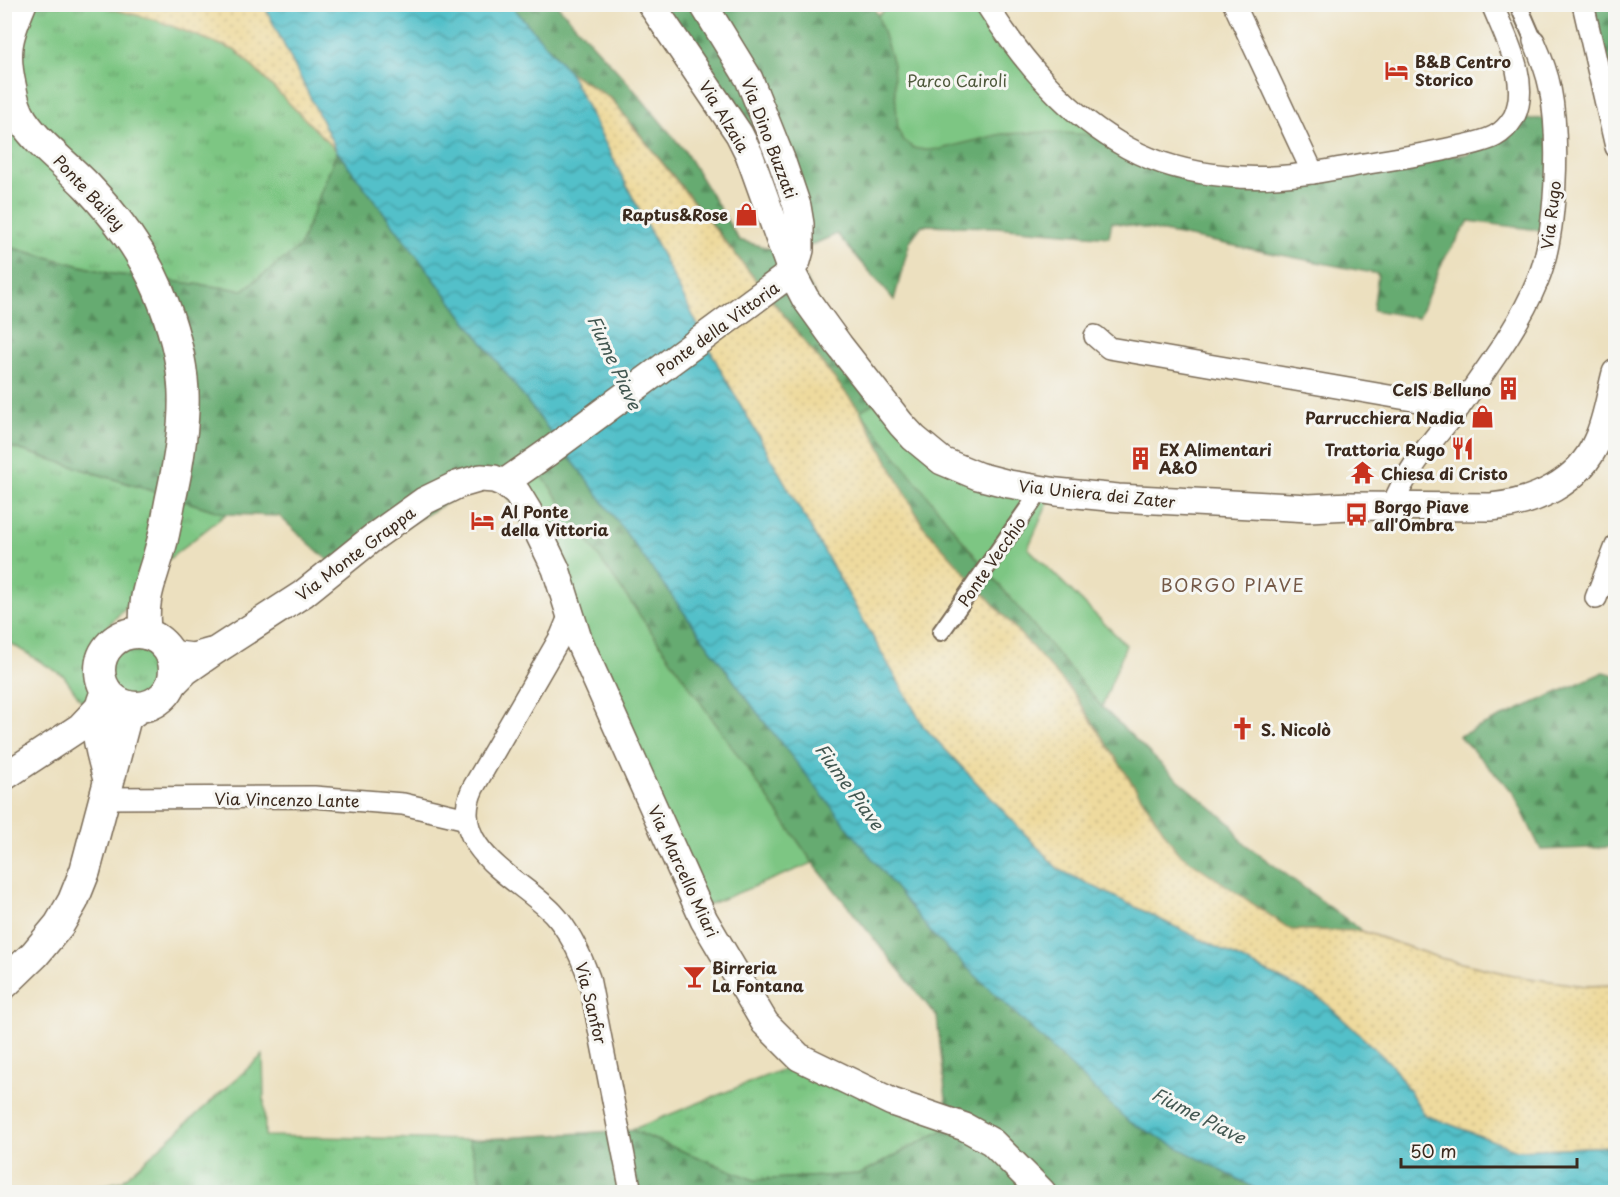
<svg xmlns="http://www.w3.org/2000/svg" width="1620" height="1197" font-family="'Playpen Sans',sans-serif">
  <style>
    .grass { fill: url(#grass-tufts); stroke: #5c7850; stroke-width: 1.5 }
    .forest { fill: url(#forest-firs); stroke: #506a48; stroke-width: 1.5 }
    .sand { fill: url(#sand-dots); stroke: #94825e; stroke-width: 1.5 }
    .green { fill: #7dc683; stroke: #5c7850; stroke-width: 1.5 }
    .water { fill: url(#water-waves); stroke: #467574; stroke-width: 1.5 }
    .lines { fill: none; stroke-linecap: round; stroke-linejoin: round }
    .pedestrian-casing { stroke: #796a56; stroke-width: 20 }
    .minor-casing { stroke: #796a56; stroke-width: 24 }
    .tertiary-casing { stroke: #796a56; stroke-width: 30 }
    .secondary-casing { stroke: #796a56; stroke-width: 33 }
    .pedestrian { stroke: #fff; stroke-width: 16 }
    .minor { stroke: #fff; stroke-width: 21 }
    .tertiary { stroke: #fff; stroke-width: 27 }
    .secondary { stroke: #fff; stroke-width: 30 }
    .labels { text-anchor: middle; dominant-baseline: central; stroke-width: 6; stroke-linejoin: round; paint-order: stroke }
    .poi-label { font-size: 16px; font-weight: bold; fill: #3b2a1e; stroke: #f6f6f2; text-anchor: start }
    .park-label { font-size: 16px; fill: #4f593c; stroke: #f6f6f2 }
    .street-label { font-size: 16px; fill: #3b2a1e; stroke: #f6f6f2 }
    .water-label { font-size: 18px; font-style: italic; fill: #425751; stroke: #f6f6f2 }
    .neighbourhood-label { font-size: 18px; letter-spacing: 1.5px; fill: #755947; stroke: #f6f6f2 }
  </style>
  <defs>
    <pattern id="grass-tufts" width="24" height="20" patternUnits="userSpaceOnUse" patternTransform="scale(1.5)"><rect width="24" height="20" fill="#7dc683"/><path d="M3 7l-1-3M5 7V3M7 7l1-3M15 17l-1-3M17 17v-4M19 17l1-3" fill="none" stroke="#68a16b"/></pattern>
    <pattern id="forest-firs" width="22" height="20" patternUnits="userSpaceOnUse" patternTransform="scale(1.5)"><rect width="22" height="20" fill="#66ab71"/><path d="M5 1l3.5 6h-7zM16 11l3.5 6h-7z" fill="#558b5c"/></pattern>
    <pattern id="sand-dots" width="8" height="8" patternUnits="userSpaceOnUse" patternTransform="scale(1.5)"><rect width="8" height="8" fill="#eeda9e"/><path d="M2 2h.1M6 6h.1" fill="none" stroke="#cdbb88" stroke-width="1.8" stroke-linecap="round"/></pattern>
    <pattern id="water-waves" width="16" height="10" patternUnits="userSpaceOnUse" patternTransform="scale(1.5)"><rect width="16" height="10" fill="#52c0c9"/><path d="M0 5q4-4 8 0t8 0" fill="none" stroke="#459ca3"/></pattern>
  </defs>
  <rect width="100%" height="100%" fill="#f6f6f2"/>
  <filter id="ink" filterUnits="userSpaceOnUse"><feTurbulence type="fractalNoise" baseFrequency=".0167" numOctaves="2"/><feDisplacementMap in="SourceGraphic" scale="12" xChannelSelector="R" yChannelSelector="G"/><feConvolveMatrix kernelMatrix="1 2 1 2 8 2 1 2 1" color-interpolation-filters="sRGB"/></filter>
  <filter id="wash" filterUnits="userSpaceOnUse"><feTurbulence type="fractalNoise" baseFrequency=".008" numOctaves="4" result="noise"/><feDisplacementMap in="SourceGraphic" scale="24" xChannelSelector="R" yChannelSelector="G"/><feGaussianBlur stdDeviation="1.35" result="paint"/><feColorMatrix in="noise" values="0 0 0 0 0 0 0 0 0 0 0 0 0 0 0 0 0 1.4 0 .05"/><feComposite in="paint" operator="in"/></filter>
  <g filter="url(#wash)">
    <rect width="100%" height="100%" fill="#ece0bf"/>
    <g class="grass">
      <path d="M4 5H104L105 7 156 20 237 51 337 151 299 248 243 290 112 274 5 246Z"/>
      <path d="M4 445 226 514 141 581 125 608 102 632 90 657 94 687 86 708 64 676 5 640Z"/>
      <circle cx="136" cy="670" r="37"/>
      <path d="M263 1055 265 1136 469 1140 484 1192H72L122 1181Z"/>
      <path d="M798 1063 949 1127 860 1174 754 1180 631 1130Z"/>
    </g>
    <g class="forest">
      <path d="M511 5H557L630 85 684 150 739 240 790 254 660 5H872L878 15 893 64 898 129 914 148 926 150 940 149 1001 134 1046 132 1096 135 1213 179 1468 154 1525 119 1561 118 1554 232 1469 221 1444 259 1418 318 1373 310 1378 274 1112 222 1109 237 996 227 922 225 910 241 894 300 837 234 791 254 877 401 861 411 976 557 1102 707 1167 770 1231 824 1241 841 1362 931 1291 930 1177 852 1074 694 923 526 860 411 612 99 569 72Z"/>
      <path d="M1587 5H1615V129Z"/>
      <path d="M337 151 587 480 762 719 1128 1121 1262 1192H484L469 1140 631 1130 754 1180 860 1174 949 1127 937 1017 813 863 540 473 475 486 380 542 341 572 279 516 226 514 5 445 4 246 112 274 243 290 299 248Z"/>
      <path d="M1604 672 1615 675V847L1541 850 1513 792 1459 736Z"/>
    </g>
    <g class="sand">
      <path d="M104 5H264L337 151 237 51 156 20 105 7Z"/>
      <path d="M569 72 611 99 860 411 923 526 1074 694 1177 852 1291 930 1362 931 1440 958 1522 977 1585 986 1615 985V1146L1517 1150 1425 1115 1392 1065 1321 999 1058 869 924 727 719 367Z"/>
    </g>
    <g class="green">
      <path d="M892 5H990L1096 135 1046 132 1001 134 940 149 926 150 914 148 903 140 898 129 893 64 878 15Z"/>
      <path d="M877 401 933 463 1051 496 1028 548 1126 645 1102 707 976 557 860 411Z"/>
      <path d="M540 473 813 863 705 906 508 495Z"/>
    </g>
    <path class="water" d="M264 5H511L569 72 719 367 924 727 1058 869 1321 999 1392 1065 1425 1115 1517 1150 1615 1146V1192H1262L1128 1121 931 933 762 719 587 480 337 151Z"/>
  </g>
  <g filter="url(#ink)">
    <g class="lines">
      <defs>
        <g id="pedestrian">
          <path d="M1518 4 1534 41"/>
          <path d="M941 632 1041 490"/>
        </g>
        <g id="minor">
          <path d="M986 4C1023 62 1067 115 1128 148 1157 164 1194 173 1227 176 1272 181 1315 173 1358 165 1386 160 1415 156 1443 150 1460 146 1480 144 1495 136 1503 132 1509 125 1514 117 1531 82 1505 37 1492 4"/>
          <path d="M1234 4 1313 173"/>
          <path d="M1583 4 1616 147"/>
          <path d="M1095 336 1109 348 1459 408"/>
          <path d="M1392 507C1408 464 1440 434 1466 398 1492 361 1520 324 1537 282 1557 235 1560 138 1550 88 1547 72 1541 57 1534 41"/>
          <path d="M1596 598 1616 546"/>
          <path d="M570 614 561 636 473 788C445 848 519 878 553 913 569 930 581 956 589 978L631 1192"/>
          <path d="M105 798 314 797 403 804 467 819"/>
        </g>
        <g id="tertiary">
          <path d="M651 4 739 134 749 154 791 271 805 298 839 345 901 424 914 438 942 461 978 476 1009 484 1057 492 1118 498 1309 508 1350 506 1491 507C1534 503 1579 483 1597 441 1607 420 1610 395 1616 373"/>
          <path d="M504 483 547 453 784 278 797 261 800 250V224L797 206 781 159 749 79 703 4"/>
          <path d="M170 654 193 657 211 652"/>
          <path d="M171 686 186 671 215 651 303 594 375 536 424 501 457 485 481 478 494 479 504 483 517 493 528 511 556 569 578 639 704 920 765 1023 799 1057 892 1102 965 1127 992 1142 1042 1192"/>
          <path d="M4 777 80 727 99 707"/>
        </g>
        <g id="secondary">
          <path d="M21 4C7 37 3 52 11 87 13 99 16 111 23 121 40 146 66 164 87 186 116 217 141 249 158 289 190 366 189 413 172 493 168 510 166 529 161 546 152 581 141 596 146 634"/>
          <circle cx="137" cy="670" r="37"/>
          <path d="M106 691C91 728 99 741 108 778"/>
          <path d="M4 984 35 954 59 925 73 901 85 871 126 717 138 708"/>
        </g>
      </defs>
      <use href="#pedestrian" class="pedestrian-casing"/>
      <use href="#minor" class="minor-casing"/>
      <use href="#tertiary" class="tertiary-casing"/>
      <use href="#secondary" class="secondary-casing"/>
      <use href="#pedestrian" class="pedestrian"/>
      <use href="#minor" class="minor"/>
      <use href="#tertiary" class="tertiary"/>
      <use href="#secondary" class="secondary"/>
    </g>
  </g>
  <defs>
    <symbol id="hotel-bare" viewBox="-9 -9 18 18"><path d="M-6-4.5h1.5V1H6V5H4.5V3h-9V5H-6ZM-4 0a1.8 1.8 0 1 1 3.6 0ZM.5 0V-2.5h3Q6-2.5 6 0Z" fill="#c8321e" stroke="#f6f6f2" stroke-width="2.5" paint-order="stroke"/></symbol>
    <symbol id="shop-bare" viewBox="-9 -9 18 18"><path d="M-5-2.5h2.3a2.7 3.5 0 0 1 5.4 0H5L5.5 6h-11ZM-1.5-2.5h3a1.5 2.3 0 0 0-3 0Z" fill="#c8321e" stroke="#f6f6f2" stroke-width="2.5" paint-order="stroke"/></symbol>
    <symbol id="building-bare" viewBox="-9 -9 18 18"><path d="M-4-6H4V6H1V3H-1V6H-4ZM-2.5-4.3h1.7v1.8h-1.7ZM.8-4.3h1.7v1.8H.8ZM-2.5-1h1.7V.8h-1.7ZM.8-1h1.7V.8H.8Z" fill="#c8321e" stroke="#f6f6f2" stroke-width="2.5" paint-order="stroke"/></symbol>
    <symbol id="restaurant-bare" viewBox="-9 -9 18 18"><path d="M-5-6h1v4h1v-4h1v4h1v-4h1v5L-1.5 .5V6h-2V.5L-5-1ZM5-6V6H3V1.5H1.5Q1.5-4 5-6Z" fill="#c8321e" stroke="#f6f6f2" stroke-width="2.5" paint-order="stroke"/></symbol>
    <symbol id="temple-bare" viewBox="-9 -9 18 18"><path d="M0-6L5-2H3V0L6.5 2.5H4V6H1.5V3h-3V6H-4V2.5H-6.5L-3 0V-2H-5Z" fill="#c8321e" stroke="#f6f6f2" stroke-width="2.5" paint-order="stroke"/></symbol>
    <symbol id="bus-bare" viewBox="-9 -9 18 18"><path d="M-5-6H5V4H4V6H2V4H-2V6H-4V4H-5ZM-3.5-4V0h7V-4ZM-3.5 1.2v1.5H-2V1.2ZM2 1.2v1.5H3.5V1.2Z" fill="#c8321e" stroke="#f6f6f2" stroke-width="2.5" paint-order="stroke"/></symbol>
    <symbol id="church-bare" viewBox="-9 -9 18 18"><path d="M-1.2-6h2.4v3.5h3.3v2.4h-3.3V6h-2.4V-.1h-3.3v-2.4h3.3Z" fill="#c8321e" stroke="#f6f6f2" stroke-width="2.5" paint-order="stroke"/></symbol>
    <symbol id="bar-bare" viewBox="-9 -9 18 18"><path d="M-6-5H6L.8 .8V4.5H3.5V6h-7V4.5H-.8V.8Z" fill="#c8321e" stroke="#f6f6f2" stroke-width="2.5" paint-order="stroke"/></symbol>
  </defs>
  <g fill-rule="evenodd">
    <use href="#hotel-bare" x="1380" y="54" width="33" height="33"/>
    <use href="#shop-bare" x="730" y="198" width="33" height="33"/>
    <use href="#building-bare" x="1492" y="372" width="33" height="33"/>
    <use href="#shop-bare" x="1466" y="400" width="33" height="33"/>
    <use href="#restaurant-bare" x="1446" y="432" width="33" height="33"/>
    <use href="#building-bare" x="1124" y="442" width="33" height="33"/>
    <use href="#temple-bare" x="1346" y="456" width="33" height="33"/>
    <use href="#bus-bare" x="1340" y="498" width="33" height="33"/>
    <use href="#hotel-bare" x="466" y="504" width="33" height="33"/>
    <use href="#church-bare" x="1226" y="712" width="33" height="33"/>
    <use href="#bar-bare" x="678" y="960" width="33" height="33"/>
  </g>
  <g class="labels">
    <g class="poi-label">
      <text x="1415" y="61">B&amp;B Centro<tspan x="1415" dy="18">Storico</tspan></text>
      <text x="728" y="214" text-anchor="end">Raptus&amp;Rose</text>
      <text x="1491" y="389" text-anchor="end">CeIS Belluno</text>
      <text x="1465" y="417" text-anchor="end">Parrucchiera Nadia</text>
      <text x="1159" y="449">EX Alimentari<tspan x="1159" dy="18">A&amp;O</tspan></text>
      <text x="1445" y="449" text-anchor="end">Trattoria Rugo</text>
      <text x="1381" y="473">Chiesa di Cristo</text>
      <text x="1374" y="506">Borgo Piave<tspan x="1374" dy="18">all'Ombra</tspan></text>
      <text x="501" y="511">Al Ponte<tspan x="501" dy="18">della Vittoria</tspan></text>
      <text x="1261" y="729">S. Nicolò</text>
      <text x="712" y="967">Birreria<tspan x="712" dy="18">La Fontana</tspan></text>
    </g>
    <g class="park-label">
      <text x="957" y="80">Parco Cairoli</text>
    </g>
    <g class="street-label">
      <text transform="translate(725 116) rotate(59)">Via Alzaia</text>
      <text transform="translate(770 138) rotate(69)">Via Dino Buzzati</text>
      <text transform="translate(90 192) rotate(47)">Ponte Bailey</text>
      <text transform="translate(1550 215) rotate(-83)">Via Rugo</text>
      <text transform="translate(717 328) rotate(-36)">Ponte della Vittoria</text>
      <text transform="translate(1097 493) rotate(6)">Via Uniera dei Zater</text>
      <text transform="translate(355 553) rotate(-37)">Via Monte Grappa</text>
      <text transform="translate(991 561) rotate(-55)">Ponte Vecchio</text>
      <text transform="translate(287 799) rotate(1)">Via Vincenzo Lante</text>
      <text transform="translate(684 871) rotate(65)">Via Marcello Miari</text>
      <text transform="translate(592 1003) rotate(76)">Via Sanfor</text>
    </g>
    <g class="water-label">
      <text transform="translate(615 362) rotate(65)">Fiume Piave</text>
      <text transform="translate(850 786) rotate(54)">Fiume Piave</text>
      <text transform="translate(1199 1115) rotate(27)">Fiume Piave</text>
    </g>
    <g class="neighbourhood-label">
      <text x="1233" y="584">BORGO PIAVE</text>
    </g>
  </g>
  <rect width="1620" height="1197" fill="none" stroke="#f6f6f2" stroke-width="24"/>
  <path d="M1401 1158v9h176v-9" fill="none" stroke="#3b2a1e" stroke-width="3"/>
  <text x="1410" y="1158" font-size="18" fill="#3b2a1e" stroke="#f6f6f2" stroke-width="4.5" paint-order="stroke">50 m</text>
</svg>
